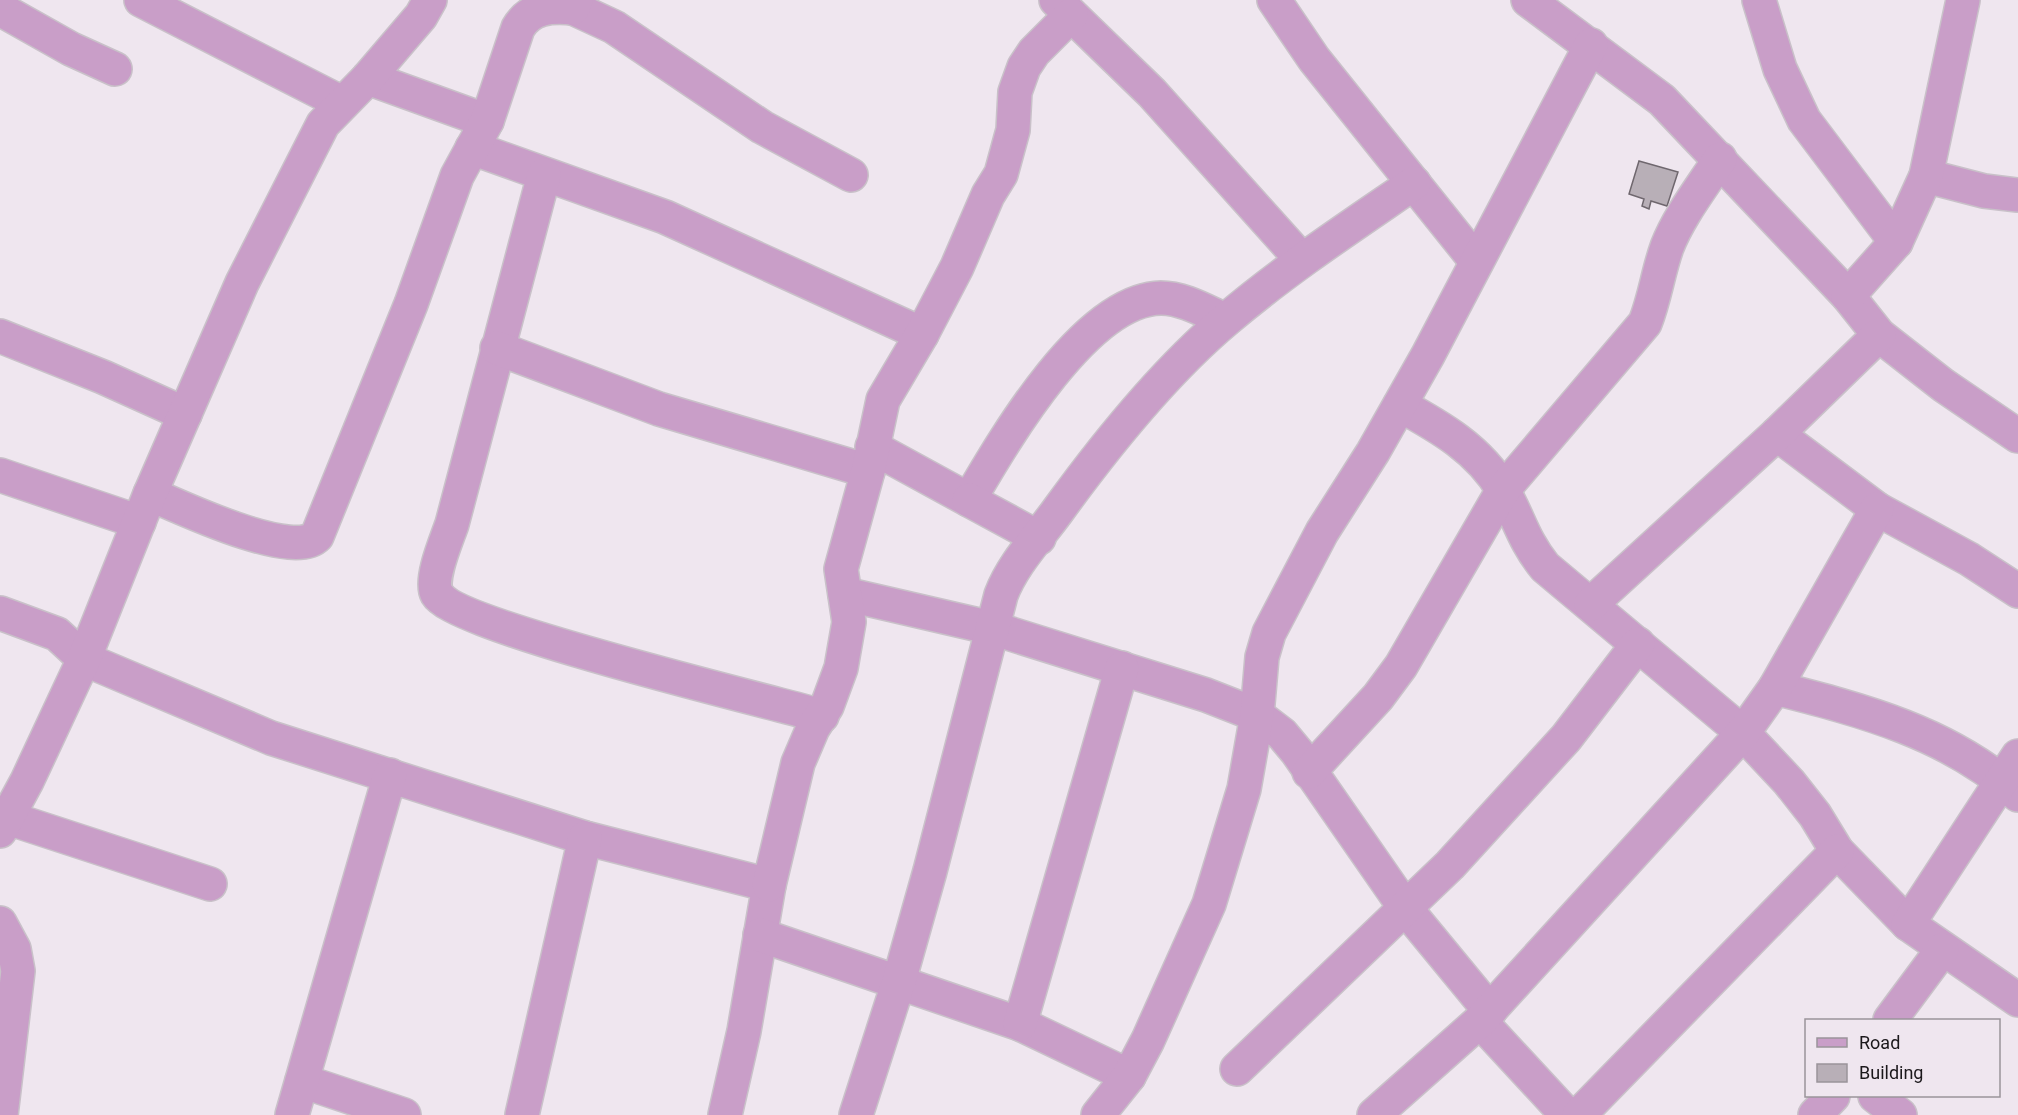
<svg xmlns="http://www.w3.org/2000/svg" width="2018" height="1115" font-family="Roboto,sans-serif">
  <style>
    .building { fill: #b8afb7; stroke: #6f676e; stroke-width: 1.5 }
    .lines { fill: none; stroke-linecap: round; stroke-linejoin: round }
    .minor-casing { stroke: #c9c1c9; stroke-width: 36 }
    .minor { stroke: #c99ec8; stroke-width: 33 }
  </style>
  <rect width="100%" height="100%" fill="#efe6ef"/>
  <path class="building" d="M1639 161 1678 172 1667 206 1651 201 1649 209 1642 206 1644 199 1629 194Z"/>
  <g class="lines">
    <defs>
      <g id="minor">
        <path d="M141 0 342 103"/>
        <path d="M1056 0 1152 93 1302 260"/>
        <path d="M1274 0 1314 59 1476 261"/>
        <path d="M1528 0 1662 100 1848 296 1879 335 1943 385 2018 436"/>
        <path d="M1759 0 1780 69 1804 120 1896 242"/>
        <path d="M573 8 614 27 762 127 851 175"/>
        <path d="M0 9 71 49 115 69"/>
        <path d="M368 78 487 121"/>
        <path d="M472 148 665 217 922 334"/>
        <path d="M544 175 452 524C447 539 429 580 437 594 456 626 767 701 822 716"/>
        <path d="M1926 176 1984 191 2018 195"/>
        <path d="M1848 296 1896 242 1926 176 1963 0"/>
        <path d="M0 336 103 377 185 414"/>
        <path d="M497 348 659 409 868 471"/>
        <path d="M1400 405C1440 427 1479 449 1503 490 1519 518 1523 540 1545 567L1743 733 1789 782 1815 815 1837 851 1908 924"/>
        <path d="M1777 434 1877 509 1969 559 2018 591"/>
        <path d="M872 447 969 500C1003 442 1085 299 1161 298 1183 298 1205 311 1225 320"/>
        <path d="M0 475 139 522"/>
        <path d="M150 494C178 506 293 561 317 536L411 304 457 176 487 121 518 28C530 7 551 6 573 8L576 0"/>
        <path d="M969 500 1039 538"/>
        <path d="M845 594 992 628 1206 695 1257 715 1282 734 1297 752 1406 909 1490 1011"/>
        <path d="M1591 604 1777 434 1879 335"/>
        <path d="M0 613 57 634 84 659 271 738 585 838 769 885 744 1031 725 1115"/>
        <path d="M1775 688C1862 710 1950 733 2018 795"/>
        <path d="M2018 756 1908 924 2018 1000"/>
        <path d="M1309 772 1378 697 1401 666 1503 490 1645 323C1655 298 1658 272 1667 247 1679 216 1702 187 1720 159"/>
        <path d="M8 818 210 884"/>
        <path d="M0 831 27 781 84 659 150 494 242 283 323 124 368 78 421 16 430 0"/>
        <path d="M769 885 798 763 813 728 827 706 841 668 849 622 841 569 868 471 883 400 922 334 957 267 988 195 1001 174 1013 130 1015 92 1024 67 1034 52 1071 15"/>
        <path d="M0 923 14 949 18 971 1 1115"/>
        <path d="M760 935 1020 1024 1129 1076"/>
        <path d="M1890 1020 1942 950"/>
        <path d="M1480 1021 1567 1115"/>
        <path d="M1020 1024 1122 668"/>
        <path d="M1237 1069 1450 865 1566 738 1638 644"/>
        <path d="M302 1081 404 1115"/>
        <path d="M1875 1096 1900 1115"/>
        <path d="M292 1115 390 775"/>
        <path d="M522 1115 585 838"/>
        <path d="M856 1115 899 981 930 871 1001 595C1013 563 1039 537 1059 509 1107 443 1165 371 1227 319 1286 269 1350 227 1414 183"/>
        <path d="M1098 1115 1129 1076 1148 1040 1209 904 1244 789 1257 715 1262 657 1269 633 1322 532 1373 452 1428 355 1591 45"/>
        <path d="M1374 1115 1480 1021 1743 733 1775 688 1877 509"/>
        <path d="M1579 1115 1837 851"/>
        <path d="M1815 1115 1833 1096"/>
      </g>
    </defs>
    <use href="#minor" class="minor-casing"/>
    <use href="#minor" class="minor"/>
  </g>
  <rect x="1805" y="1019" width="195" height="78" fill="#efe6ef" stroke="#9a949a" stroke-width="1.5"/>
  <rect x="1817" y="1038" width="30" height="9" fill="#c99ec8" stroke="#9a949a" stroke-width="1.5"/>
  <text x="1859" y="1049" font-size="18" fill="#1b181b">Road</text>
  <rect x="1817" y="1064" width="30" height="18" fill="#b8afb7" stroke="#9a949a" stroke-width="1.5"/>
  <text x="1859" y="1079" font-size="18" fill="#1b181b">Building</text>
</svg>
